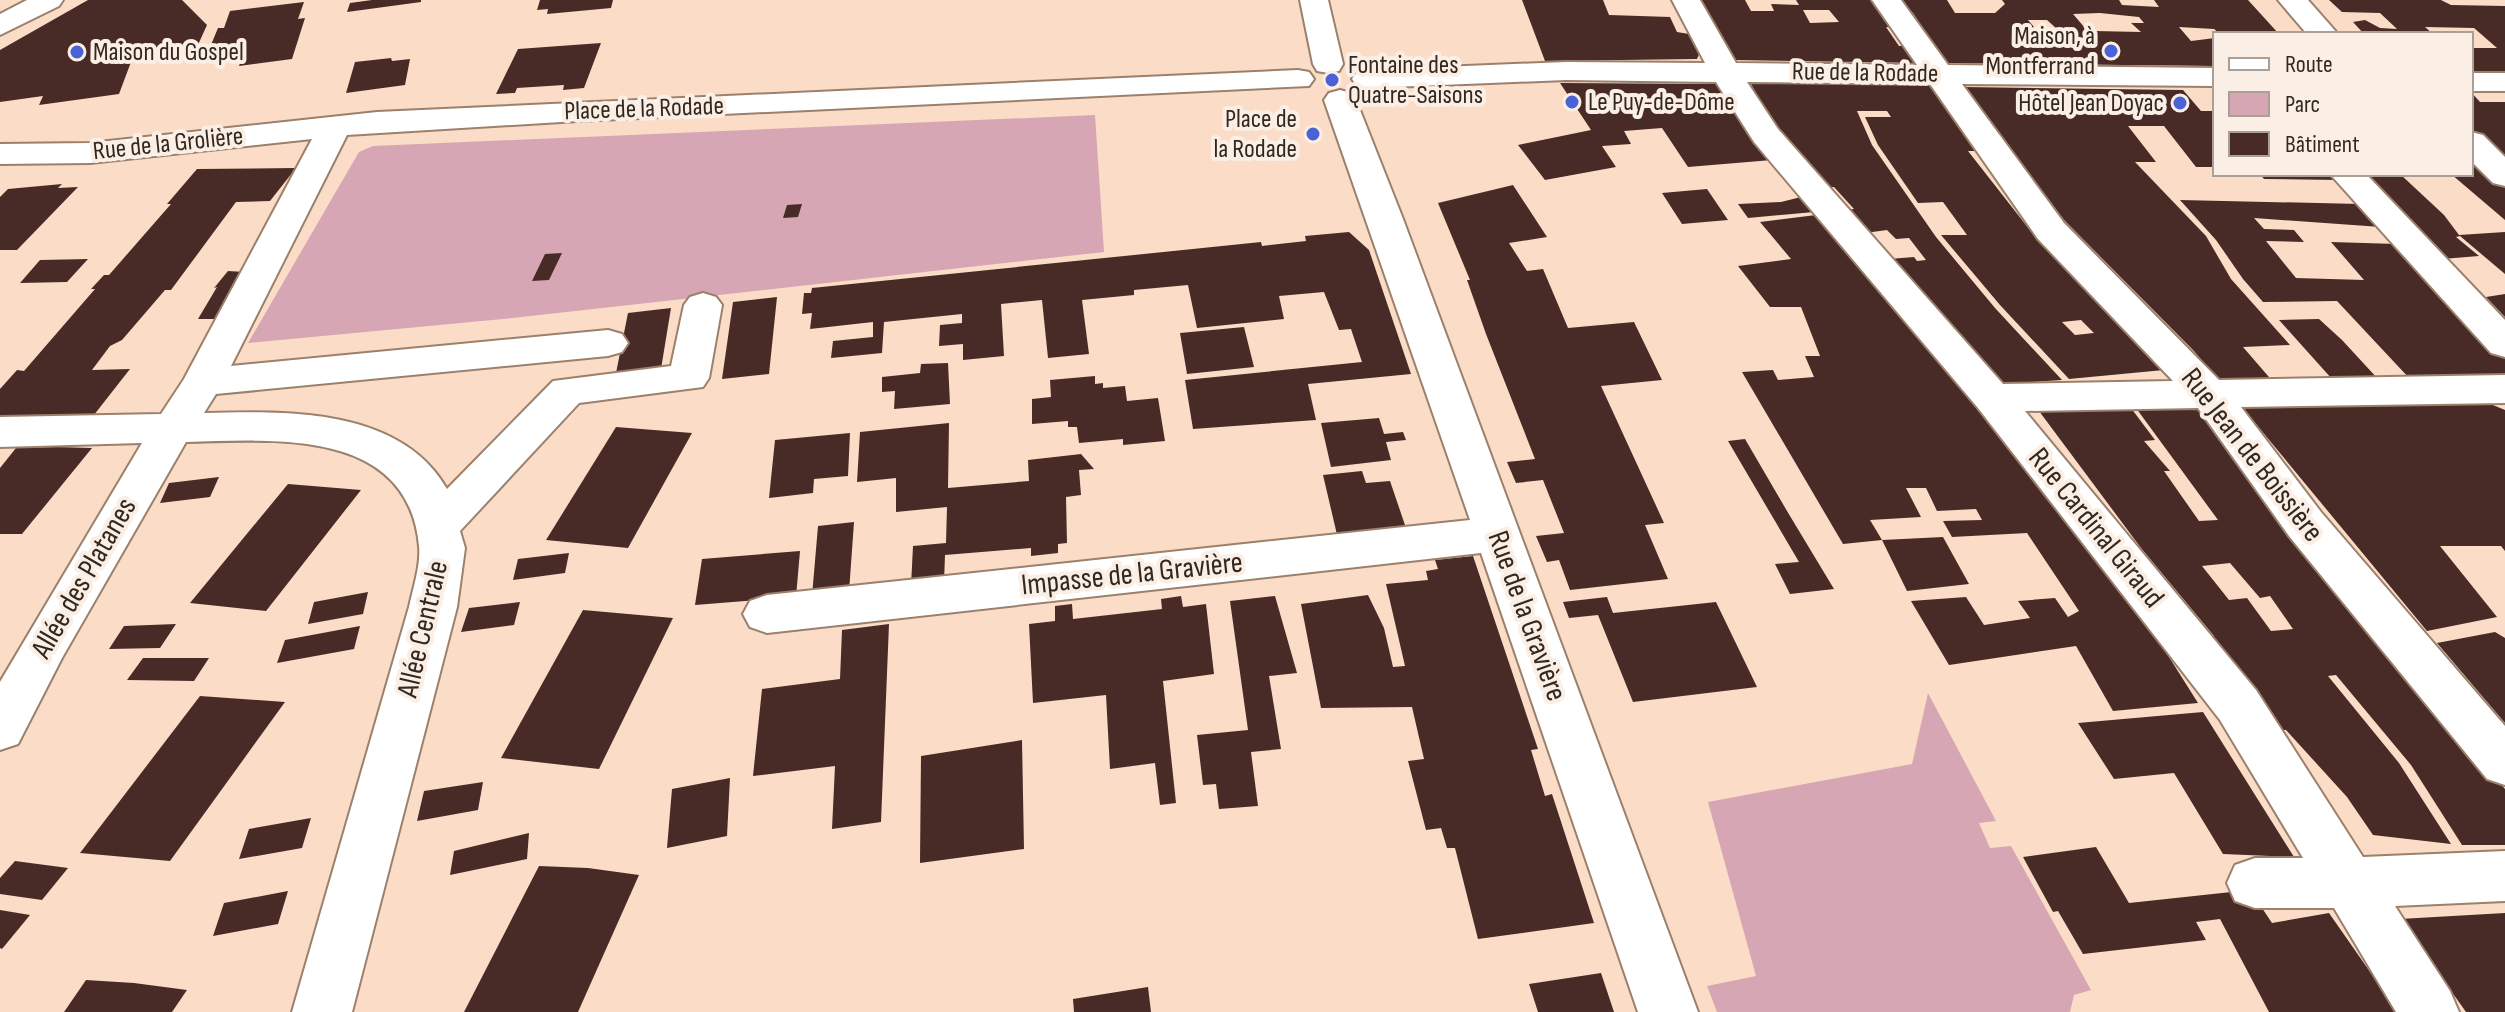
<svg xmlns="http://www.w3.org/2000/svg" width="2505" height="1012" font-family="'Sofia Sans Condensed',sans-serif">
  <style>
    .green { fill: #d7a6b4 }
    .building { fill: #482b26; fill-rule: evenodd }
    .lines { fill: none; stroke-linecap: round; stroke-linejoin: round }
    .minor-casing { stroke: #9b806c; stroke-width: 4 }
    .minor { fill: #fff; fill-rule: evenodd }
    .poi-dot { fill: #4a62d6; stroke: #faeee5; stroke-width: 3 }
    .labels { text-anchor: middle; dominant-baseline: central; stroke-width: 8; stroke-linejoin: round; paint-order: stroke }
    .far-poi-label { font-size: 26px; fill: #33281f; stroke: #faeee5; text-anchor: end }
    .far-street-label { font-size: 26px; fill: #33281f; stroke: #faeee5 }
    .street-label { font-size: 30px; fill: #33281f; stroke: #faeee5 }
  </style>
  <rect width="100%" height="100%" fill="#fbddc7"/>
  <g class="green">
    <path d="M1095 115 1104 252 503 319 248 343 359 152 373 146Z"/>
    <path d="M1928 693 1996 821 1979 823 1990 848 2011 846 2091 990 2074 995 2070 1012H1717L1707 986 1756 976 1708 802 1912 764Z"/>
  </g>
  <g class="building">
    <path d="M88 0H182L207 25 197 47 134 54 119 94 39 105 43 96 0 102V50Z"/>
    <path d="M372 0H421V2L347 12 350 3Z"/>
    <path d="M540 0H613L611 8 547 14 548 9 537 10Z"/>
    <path d="M1522 0H1603L1609 15 1670 17 1677 32 1689 34 1700 52 1697 59 1545 61Z"/>
    <path d="M1696 0H1745L1751 11H1774L1771 4 1799 5 1796 0H1874L1896 28 1886 27 1899 46H1908L1919 63 1732 60ZM1803 10H1829L1839 22 1810 23Z"/>
    <path d="M1897 0H1947L1955 13H1995L2005 4 2002 0H2119L2122 5 2159 7 2154 0H2248L2279 34H2220L2214 29 2179 27 2191 41 2215 38V66L1945 63 1913 13ZM2100 13 2139 17 2144 23H2131L2141 32 2094 31 2085 28 2073 14ZM2028 20H2047L2066 37 2039 33Z"/>
    <path d="M2329 0H2441L2451 5 2505 6V74L2471 73V48H2497L2474 28 2425 27 2433 34H2364L2353 22 2365 20 2380 28 2397 29 2380 13 2342 12Z"/>
    <path d="M304 2 298 19 305 18 292 59 239 66 246 47 208 52 218 28H224L230 11Z"/>
    <path d="M601 43 584 88 563 90 564 85 517 88 515 93 496 94 518 49Z"/>
    <path d="M391 58 392 61 410 59 405 85 346 93 355 62Z"/>
    <path d="M1560 83 1716 84 1772 160 1688 167 1662 128 1624 131 1631 144 1602 146 1616 167 1545 180 1518 145 1591 130Z"/>
    <path d="M1932 83 1978 151H1968L2033 234 2164 370 2069 379 2000 305 1941 235H1967L1943 202 1918 203 1878 145 1865 117H1891L1887 111H1857L1872 145 1936 237 1995 308 2062 380 2003 384 1889 259 1914 257 1917 261 1926 260 1909 238 1896 239 1887 230 1865 233 1844 210 1854 209 1834 187 1824 188 1770 119 1751 84ZM2081 320 2094 333 2075 335 2062 322Z"/>
    <path d="M1962 87 2183 90 2201 111H2215V167H2196L2164 126H2128L2156 162H2135L2206 236 2231 279 2290 345 2243 347 2275 384H2221L2194 351 2064 220Z"/>
    <path d="M2471 92 2480 102H2505V163L2471 129Z"/>
    <path d="M2471 148 2505 186V220L2451 174H2471Z"/>
    <path d="M296 168 270 201 236 202 171 290H165L122 340 110 346 92 370 130 369 90 420H0V389L17 370 24 371 95 289H91L104 275H109L171 204H167L197 169Z"/>
    <path d="M2260 174H2334L2340 180 2264 179Z"/>
    <path d="M2357 174H2400L2444 215 2459 235 2505 232V274L2460 236 2456 237 2479 256 2442 259Z"/>
    <path d="M62 184 58 188 78 187 17 250H0V197L8 189Z"/>
    <path d="M1513 185 1547 237 1509 243 1527 271 1543 269 1568 328 1634 322 1662 380 1601 386 1664 523 1645 525 1668 579 1570 590 1559 560 1547 562 1536 536 1564 533 1543 480 1516 483 1507 462 1535 459 1486 334 1467 280H1470L1438 203Z"/>
    <path d="M1707 189 1728 220 1682 224 1662 193Z"/>
    <path d="M1801 197 1814 212 1748 218 1738 204 1781 202Z"/>
    <path d="M2180 200 2360 204 2381 227 2254 218 2264 229 2294 230 2304 242 2266 241 2296 278 2364 280 2331 242 2397 244 2505 358V377L2410 379 2337 301 2263 302 2243 279 2216 240Z"/>
    <path d="M802 204 798 217 783 218 787 205Z"/>
    <path d="M1816 215 1890 299 2076 529 2157 638 2198 703 2113 711 2076 646 1949 665 1911 601 1966 597 1984 625 2030 618 2018 601 2055 598 2068 617 2079 611 2027 533 1952 537 1943 521 1982 520 1976 509 1937 511 1926 488H1906L1921 517 1870 520 1882 540 1843 544 1742 372 1773 370 1778 380 1814 377 1805 356H1820L1801 307H1770L1738 266 1791 259 1760 222Z"/>
    <path d="M1349 232 1369 250 1411 374 1308 384 1316 420 1193 429 1185 380 1362 362 1351 329 1339 330 1324 292 1279 296 1284 319 1197 328 1188 285 1134 290V295L1082 300 1089 354 1048 358 1042 300 1001 304 1004 356 963 360V344L939 346 940 325 962 323V314L884 322 882 353 831 358 833 341 873 337V322L810 329 812 313 802 314 804 293H811L812 288 1261 242 1262 246 1306 241 1305 236Z"/>
    <path d="M562 253 549 280 532 281 545 254Z"/>
    <path d="M88 259 67 282 20 283 40 260Z"/>
    <path d="M228 271 245 272 222 319H198L217 287 214 288Z"/>
    <path d="M2505 294V317L2486 297Z"/>
    <path d="M777 297 769 374 722 379 733 302Z"/>
    <path d="M671 308 661 369 616 373 628 313Z"/>
    <path d="M2319 319 2342 340 2378 379H2332L2279 320Z"/>
    <path d="M1244 327 1254 367 1187 374 1180 333Z"/>
    <path d="M948 363 950 404 894 409 895 391 882 392V377L920 373 921 364Z"/>
    <path d="M1095 376V384L1103 383V388L1125 386 1127 401 1158 398 1165 441 1123 445V439L1079 443 1077 427H1068V421L1032 424V399L1051 397 1050 380Z"/>
    <path d="M2488 403 2505 410V551L2501 546H2440L2497 617 2427 631 2241 406Z"/>
    <path d="M2205 406 2284 530 2505 789V845H2462L2411 765 2336 675 2328 676 2399 763 2451 844 2373 835 2347 797 2286 730H2280L2210 636H2214L2141 548 2039 411 2131 408 2155 440 2144 441 2170 471H2164L2199 521 2218 520 2136 408ZM2230 563 2260 598 2270 596 2293 629 2271 631 2247 598 2229 600 2202 566Z"/>
    <path d="M1379 418 1384 434 1403 432 1406 440 1386 442 1391 460 1331 467 1321 423Z"/>
    <path d="M949 423 948 488 1029 481 1028 460 1081 454 1094 469 1079 470 1081 495 1066 497 1067 543 1058 544V553L1031 556V548L945 555 944 582 911 586 913 546 946 543 947 507 896 512V478L857 482 860 432Z"/>
    <path d="M616 427 692 433 628 548 546 540Z"/>
    <path d="M850 433 848 476 814 479 813 493 769 498 775 440Z"/>
    <path d="M1745 439 1787 511 1834 589 1790 594 1775 564 1799 562 1728 441Z"/>
    <path d="M56 447 92 448 22 534H0V468L16 448Z"/>
    <path d="M1362 471 1366 483 1390 481 1407 531 1338 539 1323 475Z"/>
    <path d="M219 477 210 497 160 503 169 483Z"/>
    <path d="M288 484 361 490 266 611 190 603Z"/>
    <path d="M854 522 849 592 812 596 818 526Z"/>
    <path d="M1943 537 1969 584 1907 591 1882 540Z"/>
    <path d="M800 551 796 597 695 605 702 559Z"/>
    <path d="M569 553 565 573 513 580 518 559Z"/>
    <path d="M1473 556 1538 749 1531 750 1545 796 1552 794 1594 923 1478 939 1455 848H1447L1441 828 1426 830 1408 761 1424 759 1412 707 1321 708 1301 604 1368 595 1384 628 1393 667 1405 666 1386 584 1428 580 1426 571 1438 569 1435 560Z"/>
    <path d="M368 592 363 614 308 624 314 602Z"/>
    <path d="M1181 596 1183 607 1206 604 1214 674 1163 681 1176 803 1160 805 1155 763 1110 769 1106 695 1033 703 1029 624 1055 621V606L1072 604 1073 619 1162 609 1161 599Z"/>
    <path d="M1275 596 1297 673 1269 676 1281 749 1251 752 1258 806 1219 809 1216 784 1203 785 1197 735 1248 730 1230 601Z"/>
    <path d="M1607 597 1613 613 1716 602 1757 687 1633 702 1598 615 1569 618 1563 602Z"/>
    <path d="M520 602 514 625 461 632 469 608Z"/>
    <path d="M583 610 673 618 599 769 501 758Z"/>
    <path d="M176 624 160 648 109 649 124 626Z"/>
    <path d="M889 624 881 822 832 829 835 766 753 776 762 689 840 679 842 630Z"/>
    <path d="M360 626 354 649 277 663 285 640Z"/>
    <path d="M2495 632 2505 638V723L2437 643Z"/>
    <path d="M143 658H209L194 681 127 680Z"/>
    <path d="M200 696 285 702 170 861 80 853Z"/>
    <path d="M2203 712 2294 857 2223 854 2174 773 2114 779 2078 723Z"/>
    <path d="M1022 740 1024 849 920 863 921 756Z"/>
    <path d="M730 778 727 836 667 848 672 789Z"/>
    <path d="M483 782 478 810 417 821 424 791Z"/>
    <path d="M311 818 302 848 239 859 249 829Z"/>
    <path d="M529 833 527 859 450 875 454 851Z"/>
    <path d="M2096 847 2129 903 2250 890 2272 923 2329 913 2398 1012H2269L2220 919 2196 922 2206 940 2083 954 2058 911 2053 912 2023 857Z"/>
    <path d="M15 861 68 868 42 900 0 894V878Z"/>
    <path d="M539 866 588 868 639 875 578 1012H464Z"/>
    <path d="M288 891 278 924 213 936 224 903Z"/>
    <path d="M0 910 30 915 2 949 0 948Z"/>
    <path d="M2505 913V1012H2466L2400 919Z"/>
    <path d="M1601 973 1614 1012H1538L1529 984Z"/>
    <path d="M86 980 134 983 187 990 172 1012H64Z"/>
    <path d="M1148 987 1151 1012H1074L1073 999Z"/>
  </g>
  <g class="lines">
    <defs>
      <g id="minor">
        <path d="M27 0H63L59 6 0 35V14Z"/>
        <path d="M1300 0H1328L1343 64 1339 71 1328 73 1317 71 1313 64Z"/>
        <path d="M1672 0H1700L1736 63 1917 65 1872 0H1901L1948 65 2215 68V86L1962 84 2064 223 2219 380 2505 375V403L2241 407 2321 512 2505 726V785L2487 779 2289 536 2198 408 2025 411 2256 690 2363 857 2505 851V901L2395 906 2450 991 2459 1012H2396L2334 908H2255L2235 901 2227 883 2235 865 2255 858H2303L2220 720 1978 408 1754 142 1716 82 1566 80 1368 88 1357 86 1352 79 1357 72 1368 70 1566 62 1705 63ZM1747 82 1930 84 2038 239 2173 381 2003 384 1778 129Z"/>
        <path d="M2278 0H2308L2338 34H2307Z"/>
        <path d="M1298 70 1309 72 1314 79 1309 86 578 121 347 135 231 366 608 330 622 334 628 343 622 352 608 356 216 394 204 413C286 411 400 407 447 489L553 381 671 366 684 305 690 297 703 293 716 297 722 305 709 378 703 387 579 403 460 531 465 548 457 607 352 1012H292L409 607C413 588 421 565 419 546 408 427 274 440 186 442L62 658 18 744 0 750V682L142 443 0 447V417L161 414 184 379 312 139 90 163 0 164V144L90 143 377 112Z"/>
        <rect x="2471" y="73" width="34" height="18"/>
        <path d="M1340 90 1351 93 1356 100 1403 219 1698 1012H1638L1481 553 767 633 750 627 743 614 750 601 767 595 1470 520 1324 100 1329 93Z"/>
        <path d="M2471 132 2483 135 2505 157V186L2493 183 2471 161Z"/>
        <path d="M2330 174H2366L2505 320V357L2491 353Z"/>
      </g>
    </defs>
    <use href="#minor" class="minor-casing"/>
    <use href="#minor" class="minor"/>
  </g>
  <g class="poi-dot">
    <circle cx="2111" cy="51" r="8"/>
    <circle cx="77" cy="52" r="8"/>
    <circle cx="1332" cy="80" r="8"/>
    <circle cx="1572" cy="102" r="8"/>
    <circle cx="2180" cy="103" r="8"/>
    <circle cx="1313" cy="134" r="8"/>
  </g>
  <g class="labels">
    <g class="far-poi-label">
      <text x="2095" y="36">Maison, à<tspan x="2095" dy="30">Montferrand</tspan></text>
      <text x="93" y="52" text-anchor="start">Maison du Gospel</text>
      <text x="1348" y="65" text-anchor="start">Fontaine des<tspan x="1348" dy="30">Quatre-Saisons</tspan></text>
      <text x="1588" y="102" text-anchor="start">Le Puy-de-Dôme</text>
      <text x="2164" y="103">Hôtel Jean Doyac</text>
      <text x="1297" y="119">Place de<tspan x="1297" dy="30">la Rodade</tspan></text>
    </g>
    <g class="far-street-label">
      <text transform="translate(1865 73) rotate(1)">Rue de la Rodade</text>
      <text transform="translate(644 109) rotate(-2)">Place de la Rodade</text>
      <text transform="translate(168 144) rotate(-6)">Rue de la Grolière</text>
    </g>
    <g class="street-label">
      <text transform="translate(2252 455) rotate(52)">Rue Jean de Boissière</text>
      <text transform="translate(2096 528) rotate(51)">Rue Cardinal Giraud</text>
      <text transform="translate(1132 574) rotate(-6)">Impasse de la Gravière</text>
      <text transform="translate(84 578) rotate(-60)">Allée des Platanes</text>
      <text transform="translate(1527 616) rotate(70)">Rue de la Gravière</text>
      <text transform="translate(423 629) rotate(-77)">Allée Centrale</text>
    </g>
  </g>
  <rect x="2213" y="32" width="260" height="144" fill="#faeee5" stroke="#aa9f96" stroke-width="2"/>
  <rect x="2229" y="58" width="40" height="12" fill="#ffffff" stroke="#aa9f96" stroke-width="2"/>
  <text x="2285" y="72" font-size="24" fill="#33281f">Route</text>
  <rect x="2229" y="92" width="40" height="24" fill="#d7a6b4" stroke="#aa9f96" stroke-width="2"/>
  <text x="2285" y="112" font-size="24" fill="#33281f">Parc</text>
  <rect x="2229" y="132" width="40" height="24" fill="#482b26" stroke="#aa9f96" stroke-width="2"/>
  <text x="2285" y="152" font-size="24" fill="#33281f">Bâtiment</text>
</svg>
